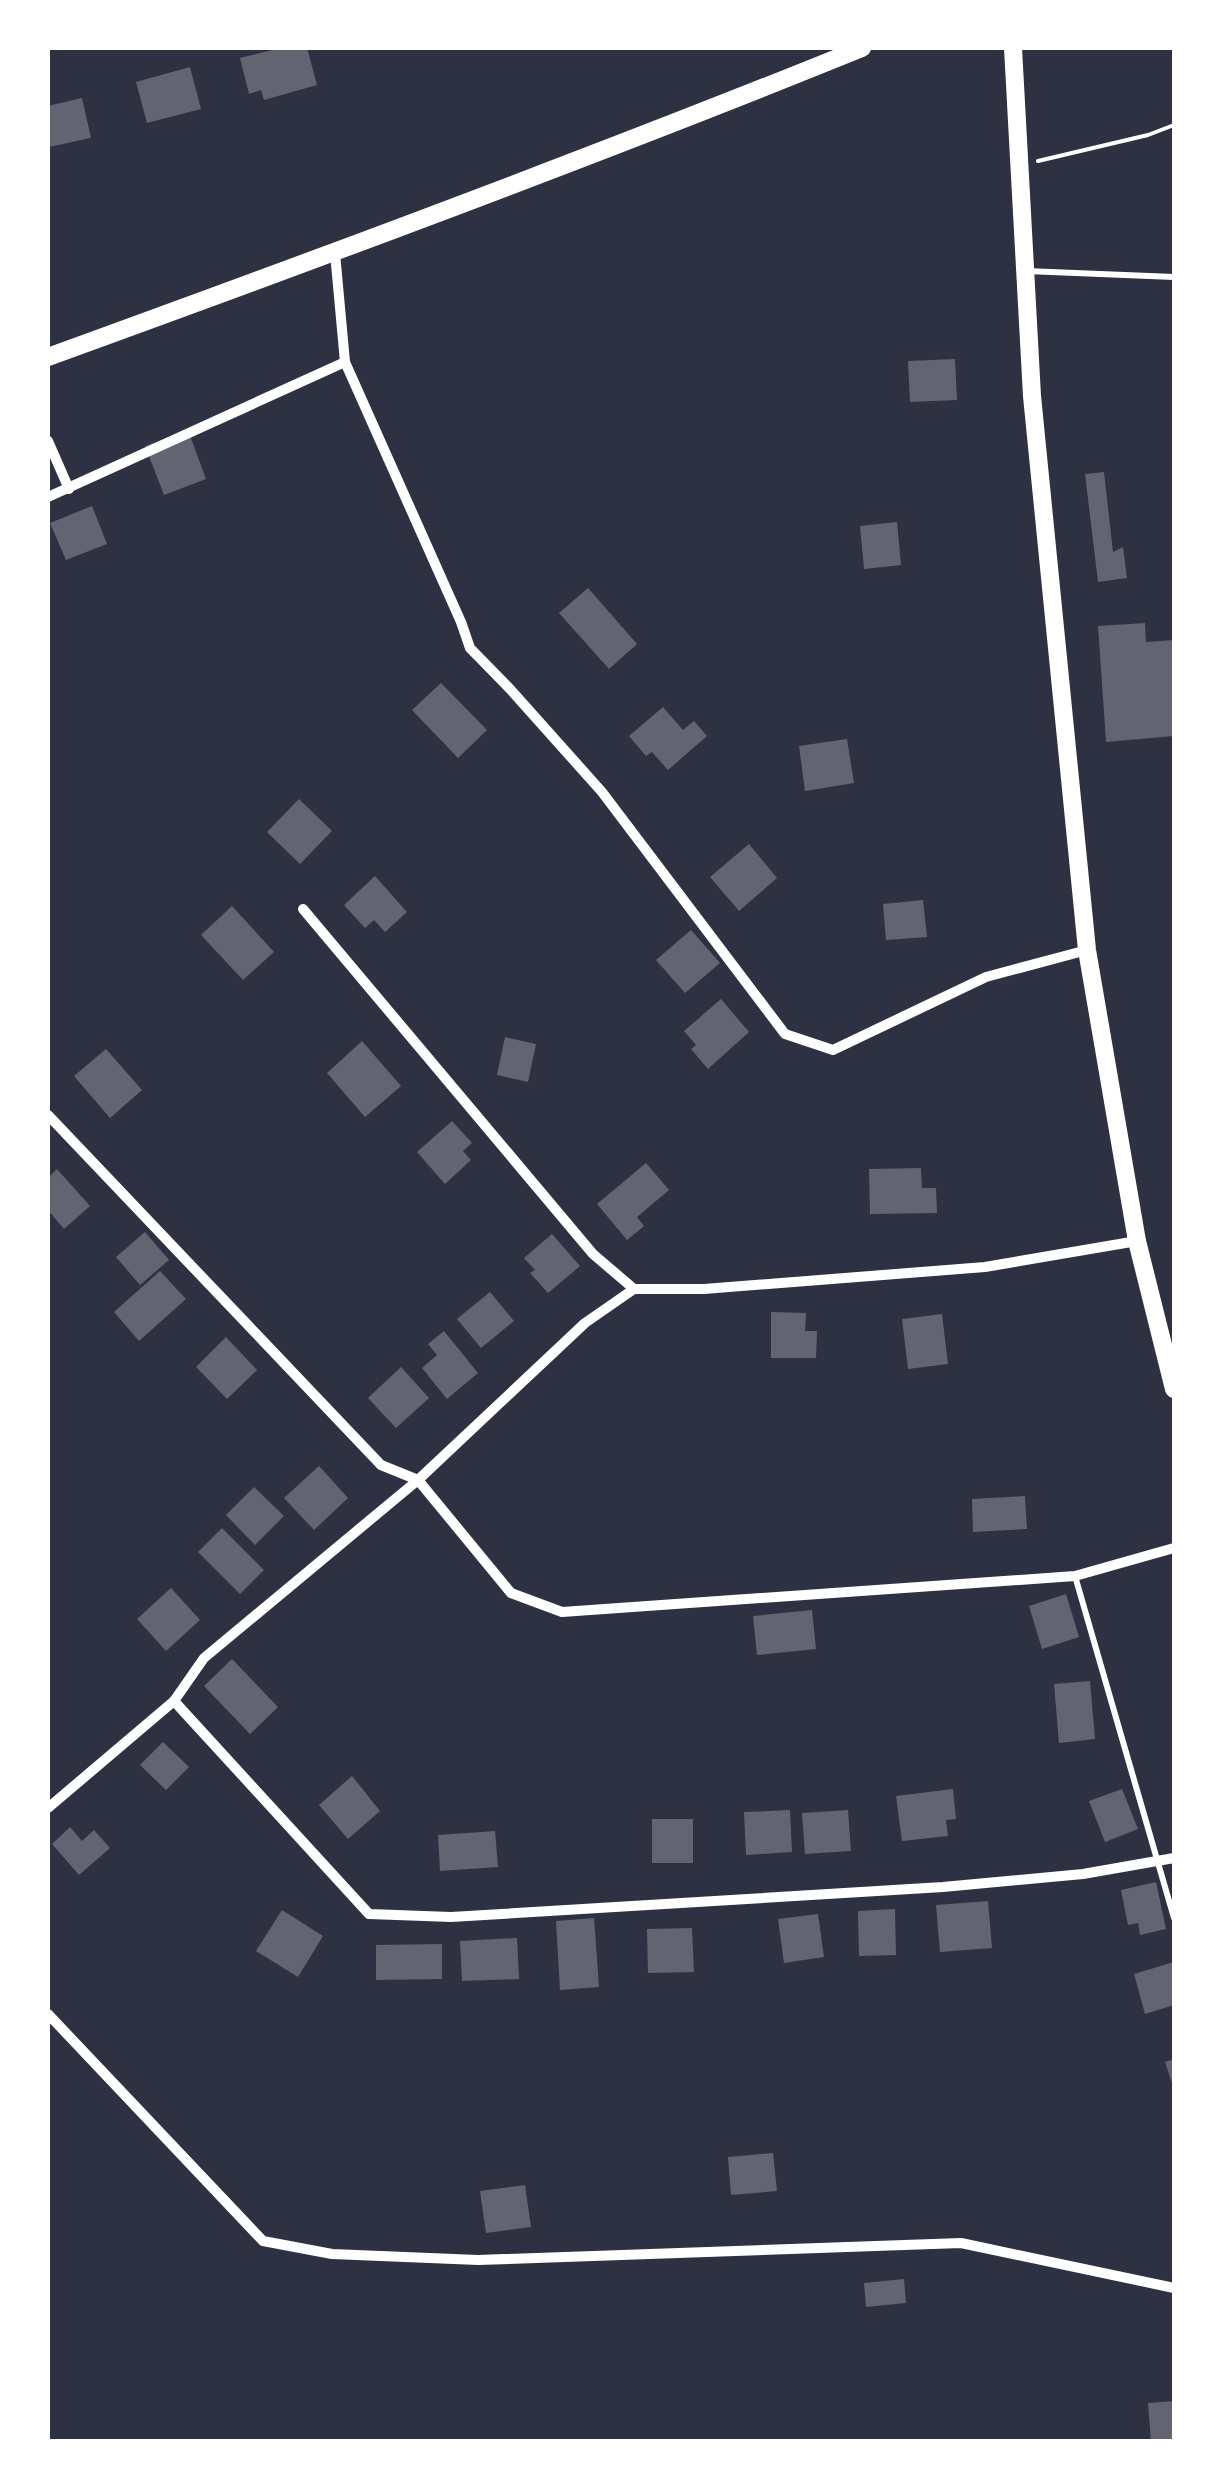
<svg xmlns="http://www.w3.org/2000/svg" width="1222" height="2489" font-family="'Open Sans',sans-serif">
  <style>
    .building { fill: #626471 }
    .lines { fill: none; stroke-linecap: round; stroke-linejoin: round }
    .path { stroke: #fff; stroke-width: 4 }
    .service { stroke: #fff; stroke-width: 6 }
    .minor { stroke: #fff; stroke-width: 10 }
    .tertiary { stroke: #fff; stroke-width: 18 }
  </style>
  <rect width="100%" height="100%" fill="#2d3142"/>
  <g class="building">
    <path d="M281 48H307L317 85 264 100 261 90 249 94 240 58Z"/>
    <path d="M190 67 201 109 147 123 136 82Z"/>
    <path d="M82 98 91 138 49 147 48 106Z"/>
    <path d="M955 359 957 400 910 402 908 361Z"/>
    <path d="M188 430 206 479 164 495 145 446Z"/>
    <path d="M1104 472 1113 552 1123 547 1127 578 1098 582 1085 474Z"/>
    <path d="M92 506 107 544 66 560 50 523Z"/>
    <path d="M897 522 901 565 864 569 860 526Z"/>
    <path d="M588 588 637 644 609 669 559 613Z"/>
    <path d="M1145 623 1146 642 1174 640V736L1106 742 1098 626Z"/>
    <path d="M441 683 487 730 458 758 412 710Z"/>
    <path d="M663 707 683 730 694 721 707 736 668 770 652 752 646 756 629 736Z"/>
    <path d="M847 739 854 783 805 791 799 746Z"/>
    <path d="M299 799 332 831 300 864 267 832Z"/>
    <path d="M749 844 777 878 739 911 710 877Z"/>
    <path d="M375 876 407 912 385 932 374 920 365 928 344 905Z"/>
    <path d="M923 900 927 937 886 940 883 904Z"/>
    <path d="M232 906 274 952 243 980 201 935Z"/>
    <path d="M691 930 720 963 685 993 656 960Z"/>
    <path d="M721 999 749 1032 708 1069 691 1049 696 1045 684 1031Z"/>
    <path d="M505 1037 536 1044 528 1082 497 1075Z"/>
    <path d="M362 1041 401 1086 365 1117 327 1073Z"/>
    <path d="M106 1049 142 1090 110 1118 74 1076Z"/>
    <path d="M452 1121 472 1143 463 1151 471 1160 445 1184 417 1152Z"/>
    <path d="M646 1163 669 1190 637 1217 644 1226 627 1240 597 1204Z"/>
    <path d="M921 1168 922 1188H936L937 1213 870 1214 869 1169Z"/>
    <path d="M57 1169 90 1206 64 1229 48 1210V1178Z"/>
    <path d="M145 1232 169 1260 140 1285 116 1257Z"/>
    <path d="M552 1234 580 1266 548 1293 530 1273 535 1270 524 1258Z"/>
    <path d="M160 1271 186 1299 139 1341 114 1312Z"/>
    <path d="M490 1292 514 1321 481 1348 457 1319Z"/>
    <path d="M771 1312 806 1313 805 1331H817L816 1358H771Z"/>
    <path d="M942 1314 948 1364 908 1369 902 1319Z"/>
    <path d="M444 1331 478 1373 447 1399 422 1368 437 1355 428 1344Z"/>
    <path d="M226 1337 257 1370 227 1399 196 1367Z"/>
    <path d="M401 1367 429 1398 396 1428 368 1398Z"/>
    <path d="M319 1466 348 1498 314 1530 284 1498Z"/>
    <path d="M254 1487 284 1516 255 1545 226 1515Z"/>
    <path d="M1025 1496 1027 1529 973 1532 972 1499Z"/>
    <path d="M222 1528 264 1570 240 1594 198 1552Z"/>
    <path d="M171 1588 200 1620 166 1651 137 1619Z"/>
    <path d="M1066 1594 1079 1637 1042 1649 1029 1606Z"/>
    <path d="M812 1610 816 1649 757 1655 753 1616Z"/>
    <path d="M232 1659 278 1707 250 1734 204 1686Z"/>
    <path d="M1090 1681 1095 1739 1059 1743 1054 1684Z"/>
    <path d="M163 1742 189 1767 166 1790 140 1765Z"/>
    <path d="M352 1776 380 1811 348 1839 319 1805Z"/>
    <path d="M953 1789 956 1819 946 1820 948 1836 902 1841 896 1796Z"/>
    <path d="M1122 1789 1138 1829 1105 1842 1089 1801Z"/>
    <path d="M790 1810 792 1852 746 1855 744 1812Z"/>
    <path d="M848 1810 851 1851 805 1854 802 1813Z"/>
    <rect x="652" y="1819" width="41" height="44"/>
    <path d="M70 1827 82 1841 94 1830 110 1848 79 1875 52 1844Z"/>
    <path d="M495 1831 498 1867 440 1871 438 1835Z"/>
    <path d="M1156 1882 1166 1929 1140 1935 1138 1923 1128 1925 1121 1890Z"/>
    <path d="M988 1901 992 1948 940 1952 936 1905Z"/>
    <path d="M895 1909 896 1955 859 1956 858 1911Z"/>
    <path d="M282 1910 323 1936 298 1977 256 1951Z"/>
    <path d="M818 1914 824 1957 784 1963 778 1919Z"/>
    <path d="M594 1918 599 1987 560 1990 556 1921Z"/>
    <path d="M692 1928 694 1972 648 1973 647 1929Z"/>
    <path d="M517 1938 519 1979 462 1981 460 1941Z"/>
    <path d="M442 1944V1979L376 1980V1945Z"/>
    <path d="M1174 1962V2005L1145 2014 1134 1974Z"/>
    <path d="M1174 2059V2089L1165 2062Z"/>
    <path d="M773 2153 777 2191 731 2195 728 2157Z"/>
    <path d="M525 2185 531 2227 486 2233 480 2191Z"/>
    <path d="M904 2279 906 2303 866 2307 864 2283Z"/>
    <path d="M1174 2401V2442H1151L1148 2403Z"/>
  </g>
  <g class="lines">
    <path class="path" d="M1038 161 1148 135 1174 125"/>
    <g class="service">
      <path d="M1026 271 1174 277"/>
      <path d="M1075 1576 1174 1918"/>
    </g>
    <g class="minor">
      <path d="M345 362 461 622 470 648 511 690 602 792 785 1034 833 1050 986 977 1087 950"/>
      <path d="M48 441 69 489"/>
      <path d="M48 497 345 362 335 253"/>
      <path d="M303 909 593 1254 634 1289"/>
      <path d="M48 1115 381 1465 418 1480 511 1593 562 1612 1075 1576 1174 1548"/>
      <path d="M634 1289H704L985 1267 1137 1241"/>
      <path d="M174 1701 369 1914 451 1917 943 1887 1083 1874 1174 1858"/>
      <path d="M48 1808 174 1701 204 1658 418 1480 585 1323 634 1289"/>
      <path d="M48 2014 263 2241 332 2254 478 2260 961 2243 1174 2288"/>
    </g>
    <g class="tertiary">
      <path d="M1013 48 1032 396 1087 950 1137 1241 1174 1389"/>
      <path d="M48 357C321 258 593 157 862 48"/>
    </g>
  </g>
  <rect width="1222" height="2489" fill="none" stroke="#ffffff" stroke-width="100"/>
</svg>
